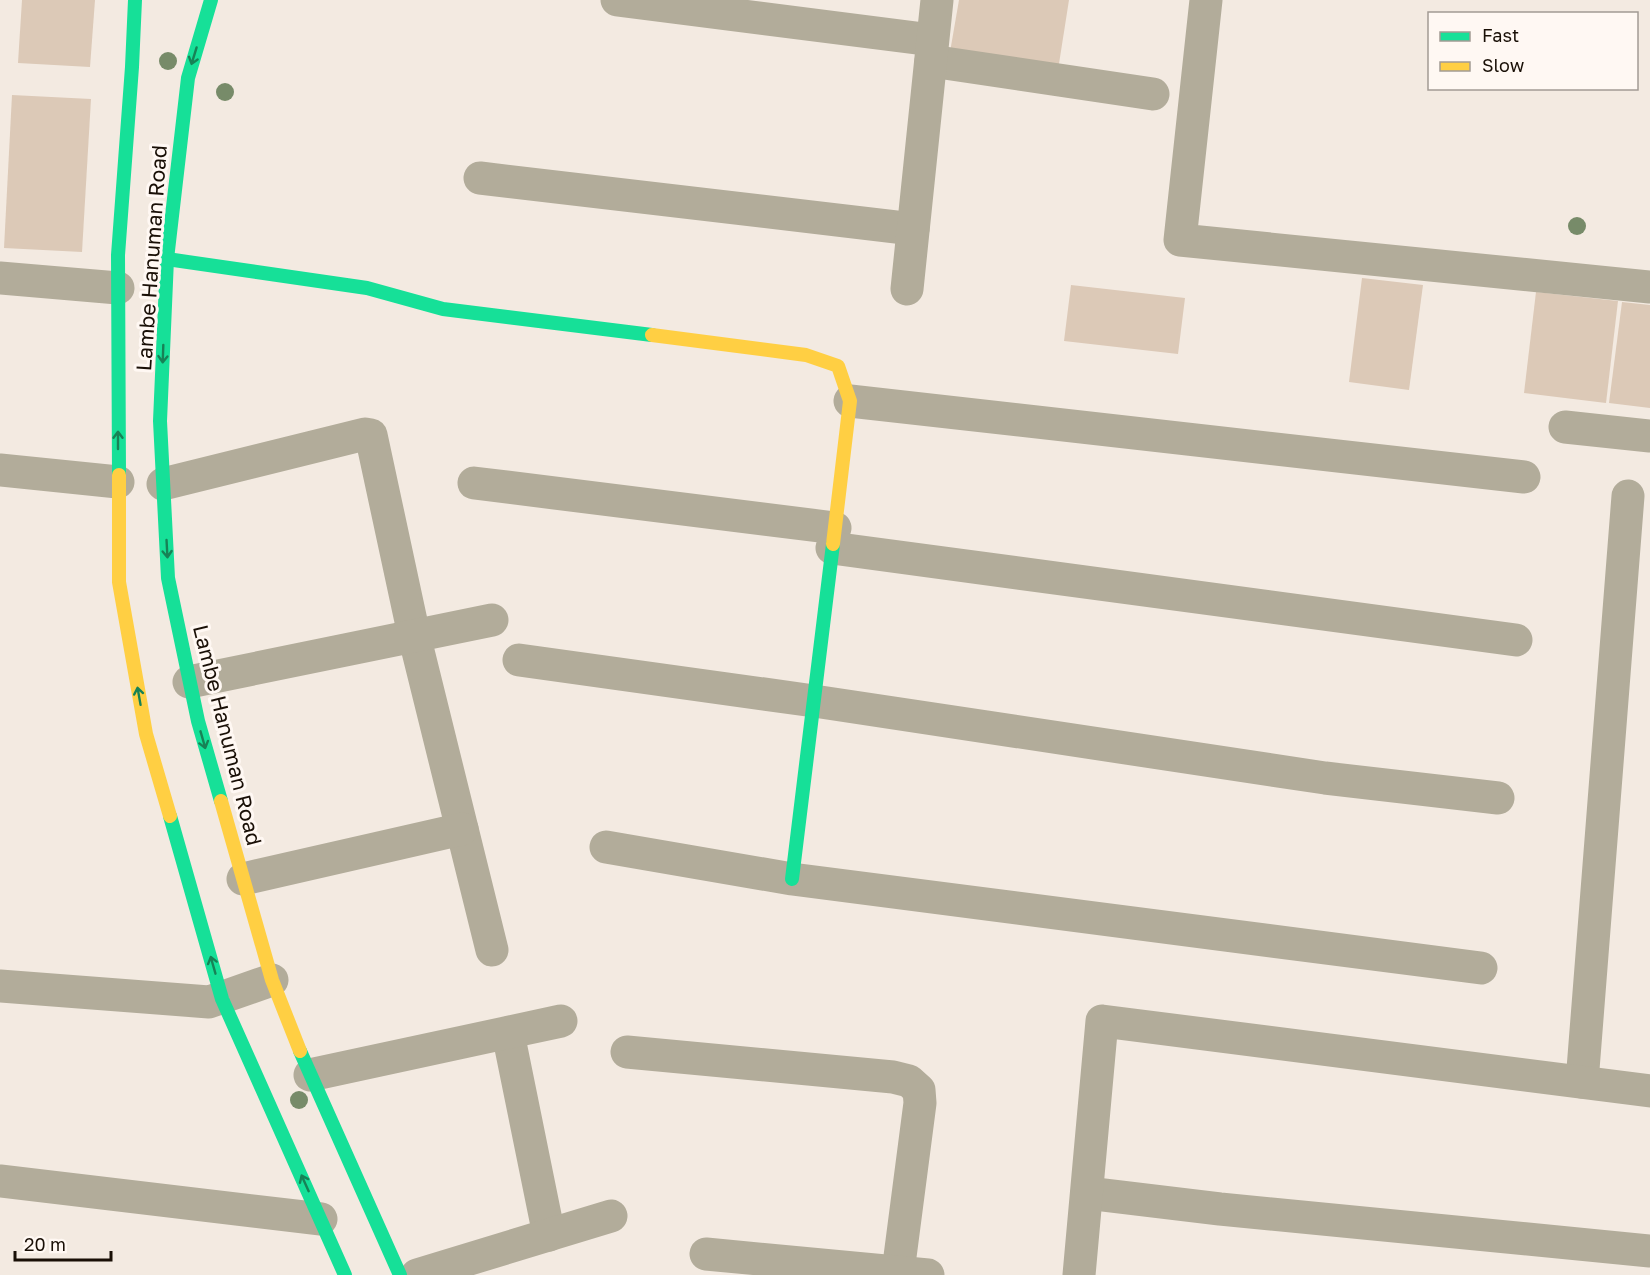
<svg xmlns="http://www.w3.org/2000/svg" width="1650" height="1275" font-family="'Golos Text',sans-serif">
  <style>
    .building { fill: #dcc9b7 }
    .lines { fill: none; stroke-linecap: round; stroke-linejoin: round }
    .street { stroke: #b2ac9a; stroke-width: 33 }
    .fast { stroke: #16e098; stroke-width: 14 }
    .slow { stroke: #ffcf43; stroke-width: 14 }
    .tree { fill: #778b69 }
    .oneway { stroke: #178256 }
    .labels { text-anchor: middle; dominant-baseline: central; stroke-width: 6; stroke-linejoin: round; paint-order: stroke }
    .street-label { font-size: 21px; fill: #190f06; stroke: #fff8f3 }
  </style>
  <rect width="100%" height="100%" fill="#f3eae1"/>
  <g class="building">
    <path d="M22 0H95L90 67 18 63Z"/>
    <path d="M959 0H1069L1058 70 950 52Z"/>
    <path d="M12 95 91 99 82 252 4 248Z"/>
    <path d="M1362 278 1423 285 1409 390 1349 382Z"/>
    <path d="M1071 285 1185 298 1178 354 1064 341Z"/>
    <path d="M1536 292 1618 301 1606 403 1524 393Z"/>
    <path d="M1622 302 1650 305V408L1609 403Z"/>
  </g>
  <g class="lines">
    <g class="street">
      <path d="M617 0 932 40"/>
      <path d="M1206 0 1180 240 1650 287"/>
      <path d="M931 61 1153 94"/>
      <path d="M480 178 913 229"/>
      <path d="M0 278 118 288"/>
      <path d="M907 289 937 0"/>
      <path d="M850 401 1524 477"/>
      <path d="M1565 427 1650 436"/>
      <path d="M0 470 118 482"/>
      <path d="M474 483 835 528"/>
      <path d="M163 484 365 434 371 435 414 635 492 950"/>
      <path d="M832 548 1516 640"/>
      <path d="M519 660 814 701 1325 778 1498 798"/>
      <path d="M189 682 492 620"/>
      <path d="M606 847 792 879 1481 968"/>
      <path d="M243 879 462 829"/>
      <path d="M0 986 209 1002 272 980"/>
      <path d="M508 1033 549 1235"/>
      <path d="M627 1052 893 1077 909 1081 919 1090 920 1103 898 1272"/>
      <path d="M310 1075 561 1021"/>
      <path d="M1582 1082 1628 496"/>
      <path d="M0 1181 321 1219"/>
      <path d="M1087 1193 1220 1209 1650 1251"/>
      <path d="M706 1254 928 1275"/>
      <path d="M417 1275 611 1216"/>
      <path d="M1079 1275 1102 1021 1650 1091"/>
    </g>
    <g class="fast">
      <path d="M211 0 188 78 167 259 160 421 168 578 198 721 221 801"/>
      <path d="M167 259 367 288 443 309 652 335"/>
      <path d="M119 475 118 255 132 67 135 0"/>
      <path d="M170 816 222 999 345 1275"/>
      <path d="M792 879 833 544"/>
      <path d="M300 1051 400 1275"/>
    </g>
    <g class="slow">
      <path d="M652 335 806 355 838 366 850 401 833 544"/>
      <path d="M119 475V582L146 734 170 816"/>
      <path d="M221 801 272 980 300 1051"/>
    </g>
  </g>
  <g class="tree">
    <circle cx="168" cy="61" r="9"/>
    <circle cx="225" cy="92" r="9"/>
    <circle cx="1577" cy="226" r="9"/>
    <circle cx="299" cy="1100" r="9"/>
  </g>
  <defs><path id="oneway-shaft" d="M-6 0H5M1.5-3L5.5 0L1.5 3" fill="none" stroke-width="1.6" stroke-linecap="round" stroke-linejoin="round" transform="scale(1.5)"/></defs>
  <g class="oneway">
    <use href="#oneway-shaft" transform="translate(194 56) rotate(107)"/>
    <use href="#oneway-shaft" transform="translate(163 354) rotate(92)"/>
    <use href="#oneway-shaft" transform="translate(118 440) rotate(-90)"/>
    <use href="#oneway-shaft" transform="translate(167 549) rotate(87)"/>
    <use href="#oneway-shaft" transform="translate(139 696) rotate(-100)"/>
    <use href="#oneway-shaft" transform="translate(203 740) rotate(74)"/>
    <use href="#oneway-shaft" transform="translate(213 965) rotate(-106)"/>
    <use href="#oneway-shaft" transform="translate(305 1183) rotate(-114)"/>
  </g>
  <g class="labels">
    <g class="street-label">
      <text transform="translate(151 258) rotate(-86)">Lambe Hanuman Road</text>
      <text transform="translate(228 735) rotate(76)">Lambe Hanuman Road</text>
    </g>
  </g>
  <rect x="1428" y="12" width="210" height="78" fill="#fff8f3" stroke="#a39b94" stroke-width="1.5"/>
  <rect x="1440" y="32" width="30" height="9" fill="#16e098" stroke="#a39b94" stroke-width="1.5"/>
  <text x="1482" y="42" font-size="18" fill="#190f06">Fast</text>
  <rect x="1440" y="62" width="30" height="9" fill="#ffcf43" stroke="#a39b94" stroke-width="1.5"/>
  <text x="1482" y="72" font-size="18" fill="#190f06">Slow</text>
  <path d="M15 1251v9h96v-9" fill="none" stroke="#190f06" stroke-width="3"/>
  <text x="24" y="1251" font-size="18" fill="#190f06" stroke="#fff8f3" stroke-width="4.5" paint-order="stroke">20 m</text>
</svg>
